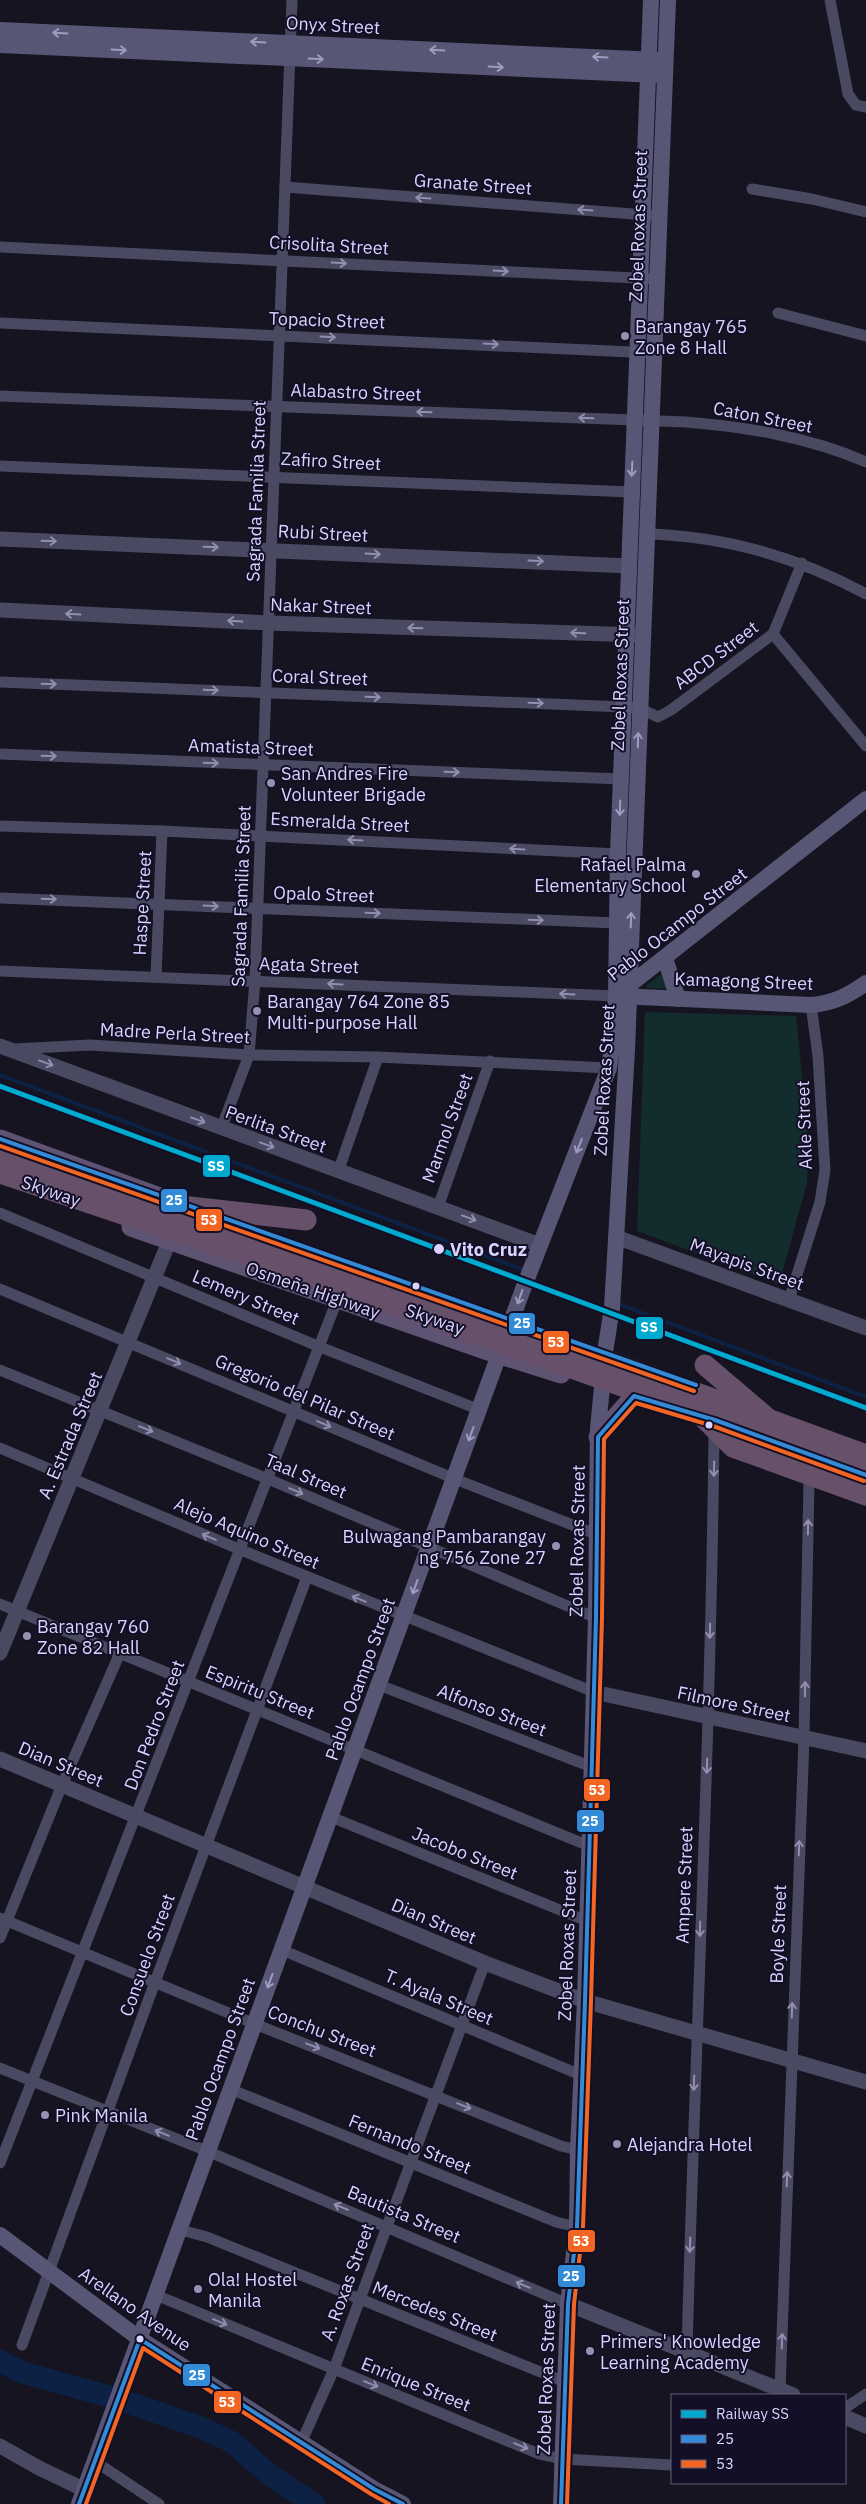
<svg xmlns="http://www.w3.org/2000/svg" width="866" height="2504" font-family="'IBM Plex Sans',sans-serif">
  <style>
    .green { fill: #132c2d }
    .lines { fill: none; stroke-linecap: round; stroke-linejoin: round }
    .stream { stroke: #0d2144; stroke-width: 4 }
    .river { stroke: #0d2144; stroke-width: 22 }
    .minor { stroke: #4a4962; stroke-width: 11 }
    .tertiary { stroke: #4a4962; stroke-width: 15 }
    .secondary { stroke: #575674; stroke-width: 16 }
    .primary { stroke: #5e5373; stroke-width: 19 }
    .motorway { stroke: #67516a; stroke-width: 21 }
    .motorway-bridge { stroke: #67516a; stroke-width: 21 }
    .bus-1-casing { stroke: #130f26; stroke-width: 8 }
    .bus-2-casing { stroke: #130f26; stroke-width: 8 }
    .bus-1 { stroke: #338bd7; stroke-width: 4 }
    .bus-2 { stroke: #f26522; stroke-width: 4 }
    .rail-1-casing { stroke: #130f26; stroke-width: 9 }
    .rail-1 { stroke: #00a9ce; stroke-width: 5 }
    .oneway { stroke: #9e9bc0 }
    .oneway2 { stroke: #928eb0 }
    .poi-dot { fill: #9591b1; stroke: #130f26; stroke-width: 2 }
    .stop-dot { fill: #d9d4ff; stroke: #130f26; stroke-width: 2 }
    .labels { text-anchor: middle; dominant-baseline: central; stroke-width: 4; stroke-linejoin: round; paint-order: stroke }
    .street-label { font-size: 18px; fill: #d9d4ff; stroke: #130f26 }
    .poi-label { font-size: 18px; fill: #d9d4ff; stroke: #130f26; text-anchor: start }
    .stop-label { font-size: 18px; font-weight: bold; fill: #d9d4ff; stroke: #130f26; text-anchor: start }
    .line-badge { stroke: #130f26; stroke-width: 2 }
    .badge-label { font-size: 14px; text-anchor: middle; font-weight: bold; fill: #fff }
  </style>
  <rect width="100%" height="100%" fill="#161421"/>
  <g class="green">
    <path d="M664 972 669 989 647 988V985Z"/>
    <path d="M645 1012 796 1016 808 1134 807 1183 779 1284 637 1231Z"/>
  </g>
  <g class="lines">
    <g class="stream">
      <path d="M0 1075 524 1270"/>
      <path d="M616 1303 866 1397"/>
    </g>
    <path class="river" d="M0 2361 21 2372 118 2399 202 2428 232 2442 270 2475 314 2504"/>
    <g class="minor">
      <path d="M830 0 848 94 856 105 866 107"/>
      <path d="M285 187 659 216"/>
      <path d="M752 189 812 199 866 212"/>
      <path d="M0 247 656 279"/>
      <path d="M778 313 866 336"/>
      <path d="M0 323 653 353"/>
      <path d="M0 396 686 422C747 427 809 437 866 462"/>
      <path d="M0 466 631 492"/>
      <path d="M646 534C725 536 796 556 866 594"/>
      <path d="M773 634 866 746"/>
      <path d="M0 682 624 707 639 708 658 717 671 710 773 634 802 563"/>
      <path d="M0 754 621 779"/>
      <path d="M0 826 162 831 618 854"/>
      <path d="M0 898 617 923"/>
      <path d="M0 971 616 996"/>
      <path d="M156 976 162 831"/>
      <path d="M14 1049 90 1045 249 1055 378 1057 609 1068"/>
      <path d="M221 1129 249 1055 255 980 292 0"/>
      <path d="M338 1172 378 1057"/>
      <path d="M438 1207 490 1061"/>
      <path d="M0 1213 320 1347 480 1410"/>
      <path d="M0 1289 455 1479 598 1535"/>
      <path d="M789 1300 820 1202 825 1170 818 1056 811 1005"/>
      <path d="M0 1370 268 1479 596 1618"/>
      <path d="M0 1448 241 1550 594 1692"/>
      <path d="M0 1604 589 1846"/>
      <path d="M379 1685 592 1767"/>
      <path d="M331 1817 587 1921"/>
      <path d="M0 1918 255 2024 561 2146 578 2150"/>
      <path d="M0 1938 62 1785 120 1653"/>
      <path d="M282 1950 583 2076"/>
      <path d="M0 2068 207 2151 568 2304"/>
      <path d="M230 2089 556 2222 577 2227"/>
      <path d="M0 2163 338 1298"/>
      <path d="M181 2230 207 2237 565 2382"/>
      <path d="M156 2295 539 2454 562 2459 672 2465"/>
      <path d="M22 2345 155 1982 307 1577"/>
      <path d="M687 2352C695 2044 711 1737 714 1429"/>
      <path d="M780 2390 804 1738 809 1481"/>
      <path d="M845 2408 866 2394"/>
      <path d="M301 2443 334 2369 485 1963"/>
      <path d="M96 2462 159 2504"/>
    </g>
    <g class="tertiary">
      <path d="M0 539 629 566"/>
      <path d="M0 610 269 623 638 635"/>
      <path d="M0 1046 540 1245"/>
      <path d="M616 1237 866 1328"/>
      <path d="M0 1653 173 1232"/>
      <path d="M594 1692 866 1751"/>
      <path d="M0 1759 485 1963 585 2001 866 2082"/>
      <path d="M568 2304 793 2395"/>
      <path d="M845 2417 866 2426"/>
      <path d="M0 2446 39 2468 85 2490"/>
    </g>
    <g class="secondary">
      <path d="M0 30 658 60"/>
      <path d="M0 45 657 75"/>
      <path d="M665 958 678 999"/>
      <path d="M623 990 866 799"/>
      <path d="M619 996 811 1005C834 1003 847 996 866 983"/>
      <path d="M605 1352 612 1308 627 1050 668 0"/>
      <path d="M0 2235 140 2339 374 2489 403 2504"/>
      <path d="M79 2504 523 1289 609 1068 613 1040 616 996 618 854 651 0"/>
      <path d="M561 2504 568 2304 577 2227 578 2150 585 2001 596 1618 598 1428 602 1387"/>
    </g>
    <g class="primary">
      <path d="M0 1139 165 1199"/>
      <path d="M131 1227 488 1351 561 1374"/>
      <path d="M598 1437 634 1396"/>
    </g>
    <g class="motorway">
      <path d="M0 1154 127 1200 367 1278"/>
      <path d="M251 1257 366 1295"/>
      <path d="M634 1370 866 1455"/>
      <path d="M628 1388 866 1474"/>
    </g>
    <g class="motorway-bridge">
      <path d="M0 1173 251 1257"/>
      <path d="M127 1200 306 1220"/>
      <path d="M367 1278 634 1370"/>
      <path d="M366 1295 628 1388"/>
      <path d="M705 1365 766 1417"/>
      <path d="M699 1413 733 1447 866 1495"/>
    </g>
    <defs>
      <g id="bus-1">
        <path d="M0 1139 696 1385"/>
        <path d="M79 2504 140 2339 374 2489 403 2504"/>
        <path d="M561 2504 568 2304 577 2227 585 2001 596 1618 598 1437 634 1396 715 1420 866 1475"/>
      </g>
      <g id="bus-2">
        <path d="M0 1146 694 1391"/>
        <path d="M86 2504 143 2348 371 2494 389 2504"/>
        <path d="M567 2504 574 2304 583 2227 591 2001 602 1618 604 1439 636 1403 713 1426 864 1481"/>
      </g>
    </defs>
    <use href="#bus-1" class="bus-1-casing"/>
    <use href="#bus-2" class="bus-2-casing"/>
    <use href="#bus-1" class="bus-1"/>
    <use href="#bus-2" class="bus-2"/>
    <defs>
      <path id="rail-1" d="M0 1086 866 1408"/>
    </defs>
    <use href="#rail-1" class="rail-1-casing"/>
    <use href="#rail-1" class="rail-1"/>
  </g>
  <defs><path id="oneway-shaft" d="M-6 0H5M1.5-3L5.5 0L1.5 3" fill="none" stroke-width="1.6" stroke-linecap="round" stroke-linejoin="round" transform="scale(1.25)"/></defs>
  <g class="oneway">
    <use href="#oneway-shaft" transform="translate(60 33) rotate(-177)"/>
    <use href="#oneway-shaft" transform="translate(258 42) rotate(-177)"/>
    <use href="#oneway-shaft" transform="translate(119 50) rotate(3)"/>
    <use href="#oneway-shaft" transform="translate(437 50) rotate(-177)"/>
    <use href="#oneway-shaft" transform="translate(600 57) rotate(-177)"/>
    <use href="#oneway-shaft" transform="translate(316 59) rotate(3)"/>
    <use href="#oneway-shaft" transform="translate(496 67) rotate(3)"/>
    <use href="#oneway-shaft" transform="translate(632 469) rotate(93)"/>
    <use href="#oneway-shaft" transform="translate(638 740) rotate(-88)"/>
    <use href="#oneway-shaft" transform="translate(620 808) rotate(92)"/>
    <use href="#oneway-shaft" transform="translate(631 920) rotate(-88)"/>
    <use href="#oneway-shaft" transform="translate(579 1146) rotate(112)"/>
    <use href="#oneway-shaft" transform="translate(520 1297) rotate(109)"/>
    <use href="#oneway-shaft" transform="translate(471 1434) rotate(110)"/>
    <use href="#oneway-shaft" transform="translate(415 1587) rotate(110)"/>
    <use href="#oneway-shaft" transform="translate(270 1981) rotate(110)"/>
  </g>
  <g class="oneway2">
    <use href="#oneway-shaft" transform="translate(423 198) rotate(-176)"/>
    <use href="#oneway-shaft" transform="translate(585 210) rotate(-176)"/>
    <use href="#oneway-shaft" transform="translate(339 263) rotate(3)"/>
    <use href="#oneway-shaft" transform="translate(501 271) rotate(3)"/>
    <use href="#oneway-shaft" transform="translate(328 337) rotate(3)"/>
    <use href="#oneway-shaft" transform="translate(491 344) rotate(3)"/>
    <use href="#oneway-shaft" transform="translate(424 412) rotate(-178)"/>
    <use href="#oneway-shaft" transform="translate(586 418) rotate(-178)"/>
    <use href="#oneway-shaft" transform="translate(49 541) rotate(2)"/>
    <use href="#oneway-shaft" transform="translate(211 547) rotate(2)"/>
    <use href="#oneway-shaft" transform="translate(373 554) rotate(3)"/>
    <use href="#oneway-shaft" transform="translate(536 561) rotate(3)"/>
    <use href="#oneway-shaft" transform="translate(73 614) rotate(-177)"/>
    <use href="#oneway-shaft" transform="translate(235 621) rotate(-177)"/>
    <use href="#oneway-shaft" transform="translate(415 628) rotate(-178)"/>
    <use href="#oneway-shaft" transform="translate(578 633) rotate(-178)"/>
    <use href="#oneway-shaft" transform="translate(49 684) rotate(2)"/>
    <use href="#oneway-shaft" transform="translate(211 690) rotate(2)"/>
    <use href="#oneway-shaft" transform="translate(373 697) rotate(2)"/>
    <use href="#oneway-shaft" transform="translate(536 703) rotate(2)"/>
    <use href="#oneway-shaft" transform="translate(49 756) rotate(2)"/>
    <use href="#oneway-shaft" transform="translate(211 763) rotate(2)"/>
    <use href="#oneway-shaft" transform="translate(452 772) rotate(2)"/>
    <use href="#oneway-shaft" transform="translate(355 840) rotate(-177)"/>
    <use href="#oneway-shaft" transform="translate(517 849) rotate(-177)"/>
    <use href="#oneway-shaft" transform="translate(49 899) rotate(2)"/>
    <use href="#oneway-shaft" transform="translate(211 906) rotate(3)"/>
    <use href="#oneway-shaft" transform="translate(373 913) rotate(2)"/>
    <use href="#oneway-shaft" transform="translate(536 920) rotate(2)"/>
    <use href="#oneway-shaft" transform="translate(335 984) rotate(-177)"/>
    <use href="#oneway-shaft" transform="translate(567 994) rotate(-177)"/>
    <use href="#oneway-shaft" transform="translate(46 1063) rotate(20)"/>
    <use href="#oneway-shaft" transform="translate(198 1120) rotate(20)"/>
    <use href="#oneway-shaft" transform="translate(267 1145) rotate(20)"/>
    <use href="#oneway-shaft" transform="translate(469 1218) rotate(20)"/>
    <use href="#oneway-shaft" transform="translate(174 1361) rotate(23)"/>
    <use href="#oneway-shaft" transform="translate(324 1424) rotate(23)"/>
    <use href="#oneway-shaft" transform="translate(146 1429) rotate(22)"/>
    <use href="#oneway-shaft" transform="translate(714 1469) rotate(91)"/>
    <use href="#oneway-shaft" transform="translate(296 1491) rotate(23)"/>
    <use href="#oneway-shaft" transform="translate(808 1527) rotate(-89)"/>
    <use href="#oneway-shaft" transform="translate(209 1537) rotate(-157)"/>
    <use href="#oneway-shaft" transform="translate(359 1599) rotate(-158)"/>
    <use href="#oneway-shaft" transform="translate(710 1631) rotate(91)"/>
    <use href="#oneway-shaft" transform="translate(805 1689) rotate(-89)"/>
    <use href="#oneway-shaft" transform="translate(707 1766) rotate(92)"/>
    <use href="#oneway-shaft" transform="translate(799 1848) rotate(-88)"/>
    <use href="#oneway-shaft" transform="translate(700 1929) rotate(92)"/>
    <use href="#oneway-shaft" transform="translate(792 2010) rotate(-88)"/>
    <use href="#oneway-shaft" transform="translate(313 2046) rotate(21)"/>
    <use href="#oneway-shaft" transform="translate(694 2083) rotate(92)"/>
    <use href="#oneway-shaft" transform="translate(464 2106) rotate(22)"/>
    <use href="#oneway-shaft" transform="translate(162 2133) rotate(-158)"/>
    <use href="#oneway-shaft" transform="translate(787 2179) rotate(-88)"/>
    <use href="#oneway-shaft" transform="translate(341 2207) rotate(-157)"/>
    <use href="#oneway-shaft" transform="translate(690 2245) rotate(92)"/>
    <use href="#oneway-shaft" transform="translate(523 2285) rotate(-157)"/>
    <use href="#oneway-shaft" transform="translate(220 2322) rotate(22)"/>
    <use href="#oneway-shaft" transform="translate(782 2341) rotate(-88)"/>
    <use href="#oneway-shaft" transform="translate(371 2384) rotate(22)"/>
    <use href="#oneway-shaft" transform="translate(521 2446) rotate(22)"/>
  </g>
  <g class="poi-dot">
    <circle cx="625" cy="336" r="5"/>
    <circle cx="271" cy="783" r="5"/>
    <circle cx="696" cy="874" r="5"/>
    <circle cx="257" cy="1011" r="5"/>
    <circle cx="556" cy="1546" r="5"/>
    <circle cx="27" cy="1636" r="5"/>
    <circle cx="45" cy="2115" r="5"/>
    <circle cx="617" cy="2144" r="5"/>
    <circle cx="198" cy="2289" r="5"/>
    <circle cx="590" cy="2351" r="5"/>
  </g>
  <g class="stop-dot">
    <circle cx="439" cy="1249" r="6"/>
    <circle cx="416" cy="1286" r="4.5"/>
    <circle cx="709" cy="1425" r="4.5"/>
    <circle cx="140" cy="2339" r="4.5"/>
  </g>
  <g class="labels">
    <g class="street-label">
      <text transform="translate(333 25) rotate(3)">Onyx Street</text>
      <text transform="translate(473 184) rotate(4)">Granate Street</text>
      <text transform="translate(638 226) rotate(-88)">Zobel Roxas Street</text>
      <text transform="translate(329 245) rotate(3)">Crisolita Street</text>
      <text transform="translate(327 320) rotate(2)">Topacio Street</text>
      <text transform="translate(356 392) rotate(2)">Alabastro Street</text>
      <text transform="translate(763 417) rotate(11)">Caton Street</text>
      <text transform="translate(331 461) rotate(3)">Zafiro Street</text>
      <text transform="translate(256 491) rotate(-88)">Sagrada Familia Street</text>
      <text transform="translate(323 533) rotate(3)">Rubi Street</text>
      <text transform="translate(321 606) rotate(2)">Nakar Street</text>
      <text transform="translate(716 655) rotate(-37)">ABCD Street</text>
      <text transform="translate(620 675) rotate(-88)">Zobel Roxas Street</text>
      <text transform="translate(320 677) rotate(2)">Coral Street</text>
      <text transform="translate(251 747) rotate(2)">Amatista Street</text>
      <text transform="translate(340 822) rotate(3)">Esmeralda Street</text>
      <text transform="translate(324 894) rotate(2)">Opalo Street</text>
      <text transform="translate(241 896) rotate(-88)">Sagrada Familia Street</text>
      <text transform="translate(142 903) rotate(-87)">Haspe Street</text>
      <text transform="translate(677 924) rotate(-38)">Pablo Ocampo Street</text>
      <text transform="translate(309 965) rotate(2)">Agata Street</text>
      <text transform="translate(744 981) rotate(2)">Kamagong Street</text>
      <text transform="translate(175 1033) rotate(3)">Madre Perla Street</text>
      <text transform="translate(604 1080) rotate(-87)">Zobel Roxas Street</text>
      <text transform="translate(804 1125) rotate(-92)">Akle Street</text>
      <text transform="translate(447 1128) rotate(-70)">Marmol Street</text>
      <text transform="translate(276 1129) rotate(20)">Perlita Street</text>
      <text transform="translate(51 1191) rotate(19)">Skyway</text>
      <text transform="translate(747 1264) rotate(20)">Mayapis Street</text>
      <text transform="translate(313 1290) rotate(19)">Osmeña Highway</text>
      <text transform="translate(246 1297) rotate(23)">Lemery Street</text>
      <text transform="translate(435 1319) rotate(19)">Skyway</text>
      <text transform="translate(305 1397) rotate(23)">Gregorio del Pilar Street</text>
      <text transform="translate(70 1435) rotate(-67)">A. Estrada Street</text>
      <text transform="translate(306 1476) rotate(23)">Taal Street</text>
      <text transform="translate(247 1533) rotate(23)">Alejo Aquino Street</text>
      <text transform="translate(577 1541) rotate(-89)">Zobel Roxas Street</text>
      <text transform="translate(360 1679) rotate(-70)">Pablo Ocampo Street</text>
      <text transform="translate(260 1692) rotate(22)">Espiritu Street</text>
      <text transform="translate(734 1704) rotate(12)">Filmore Street</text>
      <text transform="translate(492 1710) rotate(21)">Alfonso Street</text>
      <text transform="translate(154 1725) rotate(-69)">Don Pedro Street</text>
      <text transform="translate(61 1764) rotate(23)">Dian Street</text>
      <text transform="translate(465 1853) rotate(22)">Jacobo Street</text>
      <text transform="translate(684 1885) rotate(-88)">Ampere Street</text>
      <text transform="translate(434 1921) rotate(23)">Dian Street</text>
      <text transform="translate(778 1934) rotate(-88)">Boyle Street</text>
      <text transform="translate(567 1945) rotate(-88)">Zobel Roxas Street</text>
      <text transform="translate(147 1955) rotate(-70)">Consuelo Street</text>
      <text transform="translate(439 1997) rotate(23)">T. Ayala Street</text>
      <text transform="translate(322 2031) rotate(21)">Conchu Street</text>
      <text transform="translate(220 2059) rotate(-70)">Pablo Ocampo Street</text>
      <text transform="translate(410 2144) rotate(22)">Fernando Street</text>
      <text transform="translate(404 2214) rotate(23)">Bautista Street</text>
      <text transform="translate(347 2282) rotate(-70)">A. Roxas Street</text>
      <text transform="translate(135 2309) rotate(35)">Arellano Avenue</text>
      <text transform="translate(435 2311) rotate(22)">Mercedes Street</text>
      <text transform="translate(546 2379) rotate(-88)">Zobel Roxas Street</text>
      <text transform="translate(416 2384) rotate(22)">Enrique Street</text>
    </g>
    <g class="poi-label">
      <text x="635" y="326">Barangay 765<tspan x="635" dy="21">Zone 8 Hall</tspan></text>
      <text x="281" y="773">San Andres Fire<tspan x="281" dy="21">Volunteer Brigade</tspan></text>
      <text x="686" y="864" text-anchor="end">Rafael Palma<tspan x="686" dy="21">Elementary School</tspan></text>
      <text x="267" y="1001">Barangay 764 Zone 85<tspan x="267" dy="21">Multi-purpose Hall</tspan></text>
      <text x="546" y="1536" text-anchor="end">Bulwagang Pambarangay<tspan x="546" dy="21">ng 756 Zone 27</tspan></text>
      <text x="37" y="1626">Barangay 760<tspan x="37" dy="21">Zone 82 Hall</tspan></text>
      <text x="55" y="2115">Pink Manila</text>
      <text x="627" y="2144">Alejandra Hotel</text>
      <text x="208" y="2279">Ola! Hostel<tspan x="208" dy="21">Manila</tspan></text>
      <text x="600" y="2341">Primers' Knowledge<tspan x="600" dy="21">Learning Academy</tspan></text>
    </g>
    <g class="stop-label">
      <text x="450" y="1249">Vito Cruz</text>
    </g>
  </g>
  <g class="line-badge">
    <rect x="202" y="1154" width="29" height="24" rx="5" fill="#00a9ce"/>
    <rect x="160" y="1188" width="28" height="25" rx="5" fill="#338bd7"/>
    <rect x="195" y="1208" width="28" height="24" rx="5" fill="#f26522"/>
    <rect x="508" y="1312" width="28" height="23" rx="5" fill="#338bd7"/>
    <rect x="635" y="1316" width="29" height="24" rx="5" fill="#00a9ce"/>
    <rect x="542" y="1330" width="28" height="24" rx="5" fill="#f26522"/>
    <rect x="583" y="1778" width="28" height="24" rx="5" fill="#f26522"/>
    <rect x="576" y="1809" width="29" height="24" rx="5" fill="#338bd7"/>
    <rect x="567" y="2229" width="29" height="24" rx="5" fill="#f26522"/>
    <rect x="557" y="2264" width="29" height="24" rx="5" fill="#338bd7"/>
    <rect x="182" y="2363" width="29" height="24" rx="5" fill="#338bd7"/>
    <rect x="213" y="2390" width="29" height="24" rx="5" fill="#f26522"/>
  </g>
  <g class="badge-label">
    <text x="216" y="1171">SS</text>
    <text x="174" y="1205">25</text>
    <text x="209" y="1225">53</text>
    <text x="522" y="1328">25</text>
    <text x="649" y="1332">SS</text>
    <text x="556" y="1347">53</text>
    <text x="597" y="1795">53</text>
    <text x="590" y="1826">25</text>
    <text x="581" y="2246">53</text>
    <text x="571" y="2281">25</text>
    <text x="197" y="2380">25</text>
    <text x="227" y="2407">53</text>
  </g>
  <rect x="671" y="2394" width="175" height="90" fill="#130f26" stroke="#625e7d"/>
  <rect x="681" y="2410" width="25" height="8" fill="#00a9ce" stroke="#625e7d"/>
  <text x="716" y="2419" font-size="15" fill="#d9d4ff">Railway SS</text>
  <rect x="681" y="2435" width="25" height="8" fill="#338bd7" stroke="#625e7d"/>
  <text x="716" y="2444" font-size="15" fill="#d9d4ff">25</text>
  <rect x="681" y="2460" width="25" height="8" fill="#f26522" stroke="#625e7d"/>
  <text x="716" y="2469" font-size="15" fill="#d9d4ff">53</text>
</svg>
